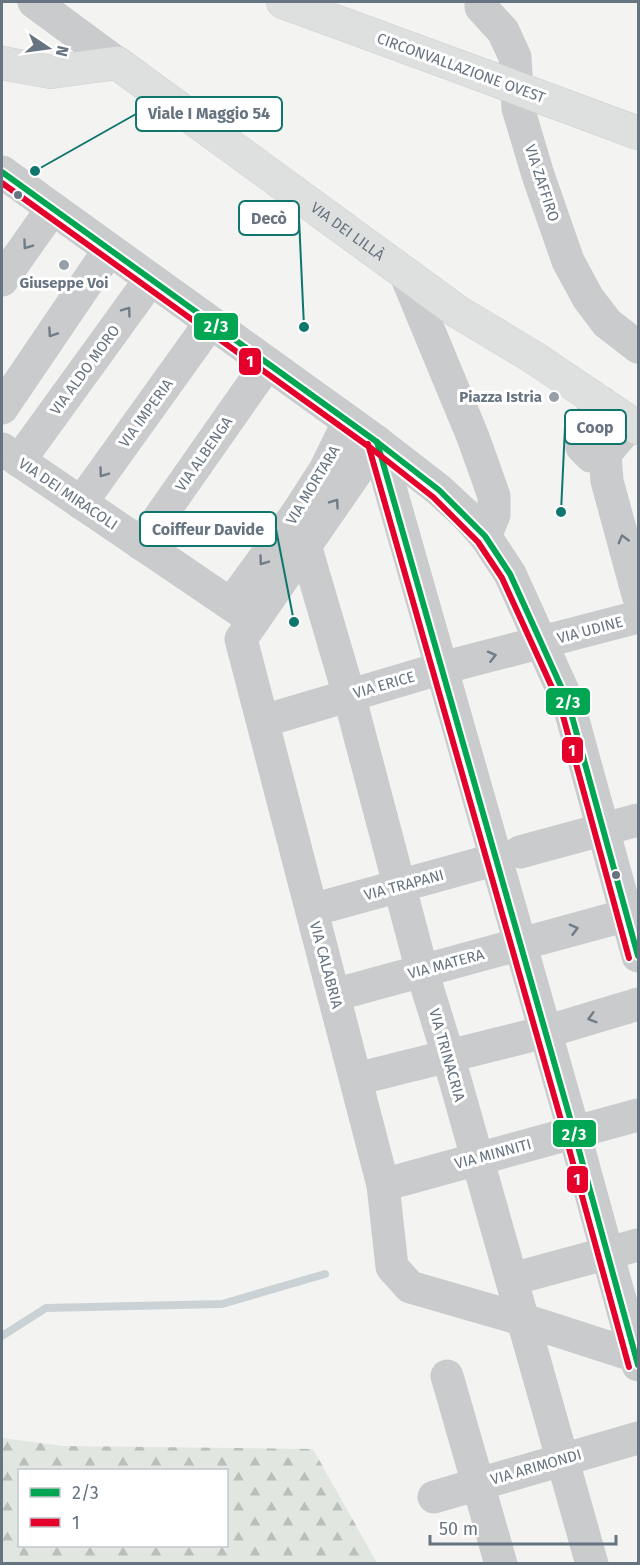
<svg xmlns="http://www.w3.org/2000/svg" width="640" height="1565" font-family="'Fira Sans',sans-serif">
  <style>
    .forest { fill: url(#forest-firs); fill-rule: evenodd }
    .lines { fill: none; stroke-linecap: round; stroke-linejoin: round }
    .stream { stroke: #cbd2d5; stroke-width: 8 }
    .major-casing { stroke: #cfd0d0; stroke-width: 34 }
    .minor { stroke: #c9cbcc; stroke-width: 33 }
    .major { stroke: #dedfdf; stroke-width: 33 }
    .major-bridge-casing { stroke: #cfd0d0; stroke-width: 34; stroke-linecap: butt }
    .major-bridge { stroke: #dedfdf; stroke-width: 33 }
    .bus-1-casing { stroke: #fff; stroke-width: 10 }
    .bus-2-casing { stroke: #fff; stroke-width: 10 }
    .bus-1 { stroke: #00a651; stroke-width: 6 }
    .bus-2 { stroke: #e4002b; stroke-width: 6 }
    .oneway { stroke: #707c88 }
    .bus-dot { fill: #667380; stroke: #fff; stroke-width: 2 }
    .poi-dot { fill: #97a0a8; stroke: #fff; stroke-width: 2 }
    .labels { text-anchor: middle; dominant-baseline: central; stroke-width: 6; stroke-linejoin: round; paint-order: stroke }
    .street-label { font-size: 15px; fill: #667380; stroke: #fff }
    .poi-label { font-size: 15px; font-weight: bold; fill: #667380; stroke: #fff }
    .leader { fill: none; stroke: #0f766e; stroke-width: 2 }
    .callout-dot { fill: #0f766e; stroke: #fff; stroke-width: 2 }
    .callout { fill: #fff; stroke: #0f766e; stroke-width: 2 }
    .callout-label { font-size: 16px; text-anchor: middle; font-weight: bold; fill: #667380 }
    .line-badge { stroke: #fff; stroke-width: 2 }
    .badge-label { font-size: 16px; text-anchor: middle; font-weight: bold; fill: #fff }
  </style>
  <defs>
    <pattern id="forest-firs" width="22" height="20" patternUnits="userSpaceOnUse" patternTransform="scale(1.5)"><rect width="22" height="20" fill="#e2e6e0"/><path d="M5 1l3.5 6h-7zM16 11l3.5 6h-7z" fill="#bbbfbb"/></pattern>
  </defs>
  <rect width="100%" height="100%" fill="#f3f4f2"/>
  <path class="forest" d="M2 1438 63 1446 313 1449 377 1563H2ZM20 1470H226V1546H20Z"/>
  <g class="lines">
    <path class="stream" d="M2 1336 46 1308 222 1304 325 1274"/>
    <defs>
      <g id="major">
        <path d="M283 2 482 75"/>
        <path id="s1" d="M2 63 51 72 117 63 458 312 533 357 638 428"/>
        <path d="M538 96 638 133"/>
      </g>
    </defs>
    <use href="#major" class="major-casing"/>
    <g class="minor">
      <path d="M34 2 117 63"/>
      <path d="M481 2V7L503 31 515 57 518 108 538 175 568 261 588 298 607 323 638 347"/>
      <path d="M2 172 377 442 439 490 465 514 485 536 510 574 568 702 638 956"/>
      <path d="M405 273 473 437 494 496V515L485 536"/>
      <path d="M2 280 52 209"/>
      <path d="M602 403 581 431 582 447 591 456 605 454"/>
      <path d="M2 408 109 250"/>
      <path d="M631 423 605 454 607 481 638 595"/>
      <path d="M377 442 241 639 383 1185 392 1267 410 1287 524 1320 636 1356"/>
      <path d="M377 442 574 1132 638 1365"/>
      <path d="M2 449 254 620"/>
      <path d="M19 461 150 280"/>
      <path d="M81 503 210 323"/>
      <path d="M298 512 305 545 349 695 422 971 448 1055 592 1564"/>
      <path d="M141 544 267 364"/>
      <path d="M231 604 298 512 325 470 348 423"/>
      <path d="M263 721 442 668 638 617"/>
      <path d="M520 852 638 820"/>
      <path d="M312 910 497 859"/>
      <path d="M334 995 627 915"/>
      <path d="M356 1079 545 1032 638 1004"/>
      <path d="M383 1185 638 1115"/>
      <path d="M512 1279 638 1245"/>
      <path d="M447 1376 501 1564"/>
      <path d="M434 1497 638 1438"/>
    </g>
    <use href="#major" class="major"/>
    <defs>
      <path id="major-bridge" d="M482 75 538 96"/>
    </defs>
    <use href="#major-bridge" class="major-bridge-casing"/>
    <use href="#major-bridge" class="major-bridge"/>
    <defs>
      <g id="bus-1">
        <path d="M2 172 377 442 439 490 485 536 510 574 568 702 638 956"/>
        <path d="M377 442 574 1132 638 1365"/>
      </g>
      <g id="bus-2">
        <path d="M2 183 372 449 433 497 478 542 502 578 560 705 629 958"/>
        <path d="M368 444 565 1134 629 1367"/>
      </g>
    </defs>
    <use href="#bus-1" class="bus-1-casing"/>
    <use href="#bus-2" class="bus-2-casing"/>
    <use href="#bus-1" class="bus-1"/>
    <use href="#bus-2" class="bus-2"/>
  </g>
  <defs><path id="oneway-chevron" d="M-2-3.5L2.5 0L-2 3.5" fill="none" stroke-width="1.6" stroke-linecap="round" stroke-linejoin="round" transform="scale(1.5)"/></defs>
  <g class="oneway">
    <use href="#oneway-chevron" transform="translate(27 245) rotate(125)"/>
    <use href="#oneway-chevron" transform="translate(127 311) rotate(-54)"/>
    <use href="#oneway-chevron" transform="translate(52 333) rotate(124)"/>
    <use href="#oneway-chevron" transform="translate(103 473) rotate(126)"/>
    <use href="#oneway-chevron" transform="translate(335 503) rotate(-55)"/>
    <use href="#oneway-chevron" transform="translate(623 539) rotate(-105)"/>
    <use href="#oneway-chevron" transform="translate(263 561) rotate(126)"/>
    <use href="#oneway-chevron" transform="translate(492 656) rotate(-14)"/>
    <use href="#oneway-chevron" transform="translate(574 929) rotate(-15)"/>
    <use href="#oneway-chevron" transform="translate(592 1018) rotate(164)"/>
  </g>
  <g class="bus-dot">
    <circle cx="18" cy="195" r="5"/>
    <circle cx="616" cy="875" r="5"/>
  </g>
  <g class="poi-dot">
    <circle cx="64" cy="265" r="6"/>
    <circle cx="554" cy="397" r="6"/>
  </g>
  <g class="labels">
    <g class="street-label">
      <text transform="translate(461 68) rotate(20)">CIRCONVALLAZIONE OVEST</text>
      <text transform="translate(542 183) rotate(72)">VIA ZAFFIRO</text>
      <text stroke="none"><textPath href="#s1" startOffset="402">VIA DEI LILLÀ</textPath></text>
      <text transform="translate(85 370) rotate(-54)">VIA ALDO MORO</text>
      <text transform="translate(146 413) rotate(-54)">VIA IMPERIA</text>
      <text transform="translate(204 454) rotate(-55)">VIA ALBENGA</text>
      <text transform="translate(313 485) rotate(-59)">VIA MORTARA</text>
      <text transform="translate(68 494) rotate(34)">VIA DEI MIRACOLI</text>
      <text transform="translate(590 630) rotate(-15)">VIA UDINE</text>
      <text transform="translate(384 685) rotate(-16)">VIA ERICE</text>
      <text transform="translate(404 885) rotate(-15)">VIA TRAPANI</text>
      <text transform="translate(446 964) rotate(-15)">VIA MATERA</text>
      <text transform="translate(326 965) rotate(75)">VIA CALABRIA</text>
      <text transform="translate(447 1055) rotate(74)">VIA TRINACRIA</text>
      <text transform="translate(493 1154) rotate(-15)">VIA MINNITI</text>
      <text transform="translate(536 1467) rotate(-16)">VIA ARIMONDI</text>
    </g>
    <g class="poi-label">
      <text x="64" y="283">Giuseppe Voi</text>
      <text x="542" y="397" text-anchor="end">Piazza Istria</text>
    </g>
  </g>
  <path class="leader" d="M35 171L136 114M304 327L299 218M561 512L565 427M294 622L276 529"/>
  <g class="callout-dot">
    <circle cx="35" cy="171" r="6"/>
    <circle cx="304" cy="327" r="6"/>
    <circle cx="561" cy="512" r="6"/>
    <circle cx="294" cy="622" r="6"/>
  </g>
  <g class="callout">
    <rect x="136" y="97" width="146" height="34" rx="6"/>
    <rect x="239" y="201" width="60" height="34" rx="6"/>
    <rect x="565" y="410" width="61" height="34" rx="6"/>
    <rect x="140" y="512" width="136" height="34" rx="6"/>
  </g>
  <g class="callout-label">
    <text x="209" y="119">Viale I Maggio 54</text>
    <text x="269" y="224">Decò</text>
    <text x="595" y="433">Coop</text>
    <text x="208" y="535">Coiffeur Davide</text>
  </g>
  <g class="line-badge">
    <rect x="193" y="312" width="46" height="29" rx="6" fill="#00a651"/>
    <rect x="238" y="347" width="24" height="29" rx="6" fill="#e4002b"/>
    <rect x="545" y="687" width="46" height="29" rx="6" fill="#00a651"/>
    <rect x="561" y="736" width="23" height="28" rx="6" fill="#e4002b"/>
    <rect x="552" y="1119" width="45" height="29" rx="6" fill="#00a651"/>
    <rect x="566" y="1165" width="23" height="29" rx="6" fill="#e4002b"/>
  </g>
  <g class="badge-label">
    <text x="216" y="332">2/3</text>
    <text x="250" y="367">1</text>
    <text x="568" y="708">2/3</text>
    <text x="572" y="756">1</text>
    <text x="574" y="1140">2/3</text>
    <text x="577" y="1185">1</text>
  </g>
  <rect width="640" height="1565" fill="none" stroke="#667380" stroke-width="6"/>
  <rect x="18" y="1469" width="210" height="78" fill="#ffffff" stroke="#c2c7cc" stroke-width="1.5"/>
  <rect x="30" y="1488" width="30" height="9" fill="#00a651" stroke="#c2c7cc" stroke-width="1.5"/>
  <text x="72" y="1499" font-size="18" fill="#667380">2/3</text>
  <rect x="30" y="1518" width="30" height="9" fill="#e4002b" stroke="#c2c7cc" stroke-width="1.5"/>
  <text x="72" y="1529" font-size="18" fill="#667380">1</text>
  <g transform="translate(48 48) rotate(103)" stroke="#ffffff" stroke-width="4.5" paint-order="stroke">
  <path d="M0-4.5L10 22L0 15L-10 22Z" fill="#667380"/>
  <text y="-9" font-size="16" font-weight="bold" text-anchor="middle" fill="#667380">N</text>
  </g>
  <path d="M430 1535v9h186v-9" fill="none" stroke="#667380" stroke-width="3"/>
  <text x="439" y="1535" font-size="18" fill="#667380" stroke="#ffffff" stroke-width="4.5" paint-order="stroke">50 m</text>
</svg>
